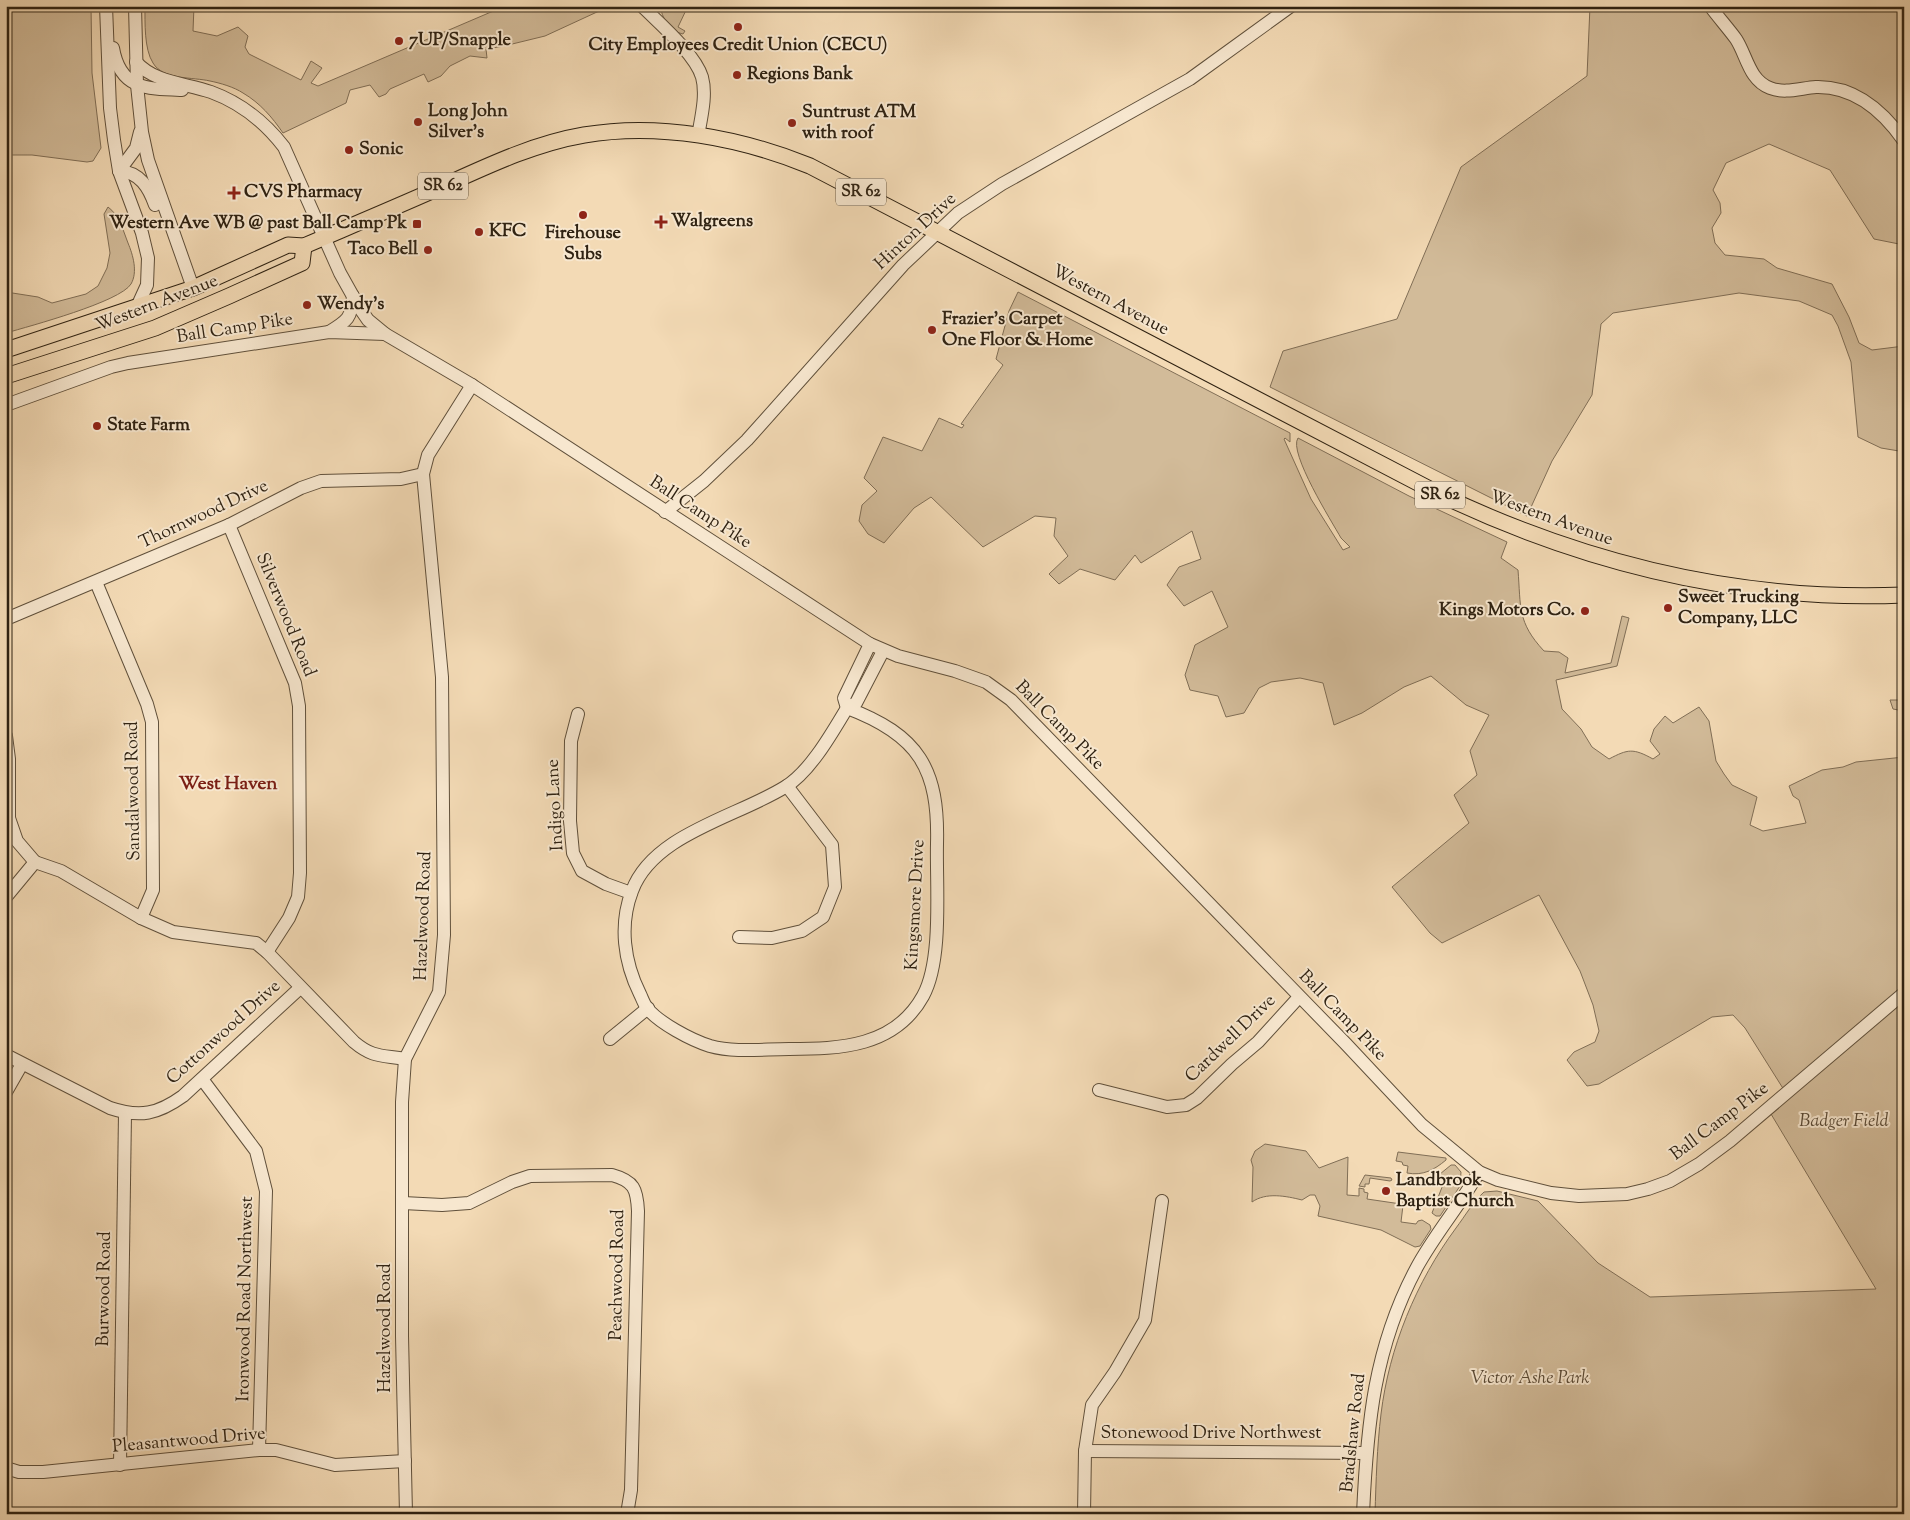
<svg xmlns="http://www.w3.org/2000/svg" width="1910" height="1520" font-family="'Sorts Mill Goudy',serif">
  <style>
    .green { fill: #d2bb99; stroke: #806e56 }
    .lines { fill: none; stroke-linecap: round; stroke-linejoin: round }
    .minor-casing { stroke: #60503b; stroke-width: 14 }
    .major-casing { stroke: #2f2212; stroke-width: 17 }
    .minor { stroke: #f7e7cf; stroke-width: 12 }
    .major { stroke: #f3dab5; stroke-width: 15 }
    .poi-dot { fill: #8f2418; stroke: #f7e7cf; stroke-width: 2 }
    .labels { text-anchor: middle; dominant-baseline: central; stroke-width: 4; stroke-linejoin: round; paint-order: stroke }
    .shield { fill: #f7e7cf; stroke: #6b5d4b; stroke-width: 1 }
    .shield-label { font-size: 16px; font-weight: bold; fill: #2f2212 }
    .poi-label { font-size: 18px; font-weight: bold; fill: #2f2212; stroke: #f7e7cf; text-anchor: start }
    .street-label { font-size: 18px; fill: #2f2212; stroke: #f7e7cf }
    .park-label { font-size: 18px; font-style: italic; fill: #584834; stroke: #f7e7cf }
    .neighbourhood-label { font-size: 19px; font-weight: bold; fill: #7a1f14; stroke: #f7e7cf }
  </style>
  <rect width="100%" height="100%" fill="#f3dab5"/>
  <filter id="stains"><feTurbulence type="fractalNoise" baseFrequency=".004" numOctaves="4"/><feColorMatrix values="0 0 0 0 .2 0 0 0 0 .09 0 0 0 0 .02 0 0 0 .5 -.17"/></filter>
  <radialGradient id="worn" r=".72"><stop offset=".6" stop-color="#630" stop-opacity="0"/><stop offset="1" stop-color="#630" stop-opacity=".3"/></radialGradient>
  <g class="green">
    <path d="M6 6H91L92 73 101 148 93 161 87 162 32 155H6Z"/>
    <path d="M145 6H194L193 31 217 36 238 27 248 36 245 47 249 54 301 80 311 61 322 68 311 83 318 86 505 6H610L545 36 504 46 486 49 487 58 470 56 450 66 441 76 428 82 424 74 390 89 386 94 379 97 370 85 350 90 346 103 283 133C272 117 260 103 243 93 234 87 220 83 210 81 193 77 163 80 153 63 144 49 145 22 145 6Z"/>
    <path d="M661 6H688L678 27 685 31 683 34C672 32 660 17 661 6Z"/>
    <path d="M1590 6H1904V245L1874 239 1830 170 1769 144 1726 163 1713 190 1720 203 1721 213 1712 228 1715 243 1725 255 1764 259 1777 268 1832 284 1849 317 1859 343 1872 350 1904 346V436L1899 451 1881 448 1858 437 1851 362 1838 326 1832 315 1799 301 1739 293 1613 313 1601 324 1592 395 1552 461 1527 516 1270 387 1283 351 1397 319 1461 167 1587 76Z"/>
    <path d="M108 207C119 215 123 230 128 243 133 255 138 272 131 284 120 302 30 326 6 333V292L38 297 52 303 86 294 98 286 107 268 110 253 104 214Z"/>
    <path d="M1018 292 1290 433V442L1285 438 1284 439 1311 499 1343 550 1350 547 1341 538C1332 522 1288 452 1298 438L1409 496 1507 542 1501 558 1518 570C1521 607 1517 622 1544 651L1559 652 1568 658 1565 673 1611 663 1622 616 1629 618 1617 666 1556 680 1562 709 1581 729 1592 747 1609 759C1628 749 1633 748 1653 759L1660 754 1650 741 1654 729 1665 716 1673 723 1699 707 1709 721 1716 761 1724 774 1732 785 1757 797 1750 825 1763 831 1806 823 1799 800 1793 796 1789 786 1822 770 1843 767 1856 762 1904 757V987L1784 1090 1745 1028 1733 1015 1712 1017 1599 1084 1587 1086 1567 1060 1574 1052 1595 1042 1599 1031 1593 1005 1580 971 1539 895 1442 943 1430 933 1392 887 1469 823 1454 795 1477 775 1470 751 1489 715 1466 705 1431 676 1404 687 1362 713 1334 725 1323 683 1300 678 1271 682 1259 688 1244 713 1226 717 1218 696 1190 690 1185 675 1195 645 1228 627 1212 591 1184 606 1167 585 1179 567 1201 559 1192 531 1141 563 1135 555 1115 580 1080 569 1059 584 1049 574 1068 556 1054 536 1056 518 1035 516 983 547 931 497 914 508 884 543 868 534 859 521 862 505 877 491 864 478 883 437 922 451 939 418 962 428 964 425 961 424 1003 365 996 359 1009 311Z"/>
    <path d="M1890 700H1904V711L1893 709Z"/>
    <path d="M1904 997V1514H1375C1376 1481 1377 1447 1381 1414 1389 1348 1416 1282 1456 1228 1465 1216 1473 1202 1484 1192L1497 1191 1538 1201 1598 1263 1650 1297 1876 1289 1768 1109Z"/>
    <path d="M1265 1144 1306 1151 1319 1168 1348 1157 1347 1195 1359 1196V1188L1364 1189V1192L1368 1193 1367 1199 1401 1204 1402 1197H1404L1401 1222 1416 1224 1418 1221 1422 1220 1430 1225 1431 1229 1420 1246 1415 1247 1381 1230 1318 1216 1320 1206 1315 1195H1310L1302 1200C1286 1196 1266 1192 1252 1202L1253 1167 1251 1160 1255 1151Z"/>
    <path d="M1398 1152 1446 1158V1160C1434 1170 1423 1176 1407 1173L1408 1166 1403 1165 1402 1162 1396 1161Z"/>
    <path d="M1451 1165H1455L1461 1172 1460 1186 1440 1216H1436L1432 1213 1444 1182 1440 1174Z"/>
    <path d="M1365 1175 1391 1178 1392 1180 1390 1181 1370 1178 1369 1184H1365V1187L1359 1186Z"/>
  </g>
  <g class="lines">
    <defs>
      <g id="minor">
        <path d="M106 6 110 108 114 140 119 171 142 233 148 258 147 285 137 307"/>
        <path d="M135 6 137 85 142 132 148 160 193 288"/>
        <path d="M642 6C660 24 695 54 702 77 707 95 701 118 698 136"/>
        <path d="M1710 6C1718 17 1728 28 1736 39 1747 56 1749 80 1770 88 1785 94 1801 88 1816 87 1855 86 1883 111 1904 141"/>
        <path d="M113 48C120 89 146 89 182 90"/>
        <path d="M136 62C155 83 185 83 211 92 241 103 264 121 284 147L340 273 359 307 368 320 385 334"/>
        <path d="M119 171C140 172 149 188 155 205"/>
        <path d="M119 171 136 148 140 132"/>
        <path d="M329 332C347 321 352 318 353 296"/>
        <path d="M6 405 111 367 128 363 329 332 385 334 472 385 870 644 898 656 955 671 986 682 1011 700 1346 1044 1422 1125 1479 1172 1498 1180 1551 1193 1579 1196 1627 1194 1648 1189 1670 1181 1699 1164 1730 1141 1904 993"/>
        <path d="M665 512 704 481 747 440 903 265 958 213 1002 184 1190 79 1291 6"/>
        <path d="M229 525 295 683 299 706 300 873 298 897 289 918 267 952"/>
        <path d="M96 582 147 704 152 722 153 890 141 918"/>
        <path d="M6 619 229 525 301 488 321 481 401 479 423 474"/>
        <path d="M847 708C919 735 939 769 937 844 936 886 943 960 923 996 895 1047 840 1049 789 1049 763 1049 735 1053 710 1046 691 1040 659 1023 647 1008 644 1004 642 998 640 994 624 962 619 925 632 891 653 834 737 817 785 787 810 772 832 733 847 708L856 703 883 651"/>
        <path d="M847 708 844 698 870 644"/>
        <path d="M578 714 571 741 570 821 573 853 582 871 606 884 631 893"/>
        <path d="M6 736 9 759V818L17 841 35 862"/>
        <path d="M35 862 61 871 141 918 173 932 256 943 267 952 354 1042C373 1058 382 1055 405 1059"/>
        <path d="M6 897 35 862"/>
        <path d="M739 937 772 938 802 931 823 917 835 887 832 845 787 786"/>
        <path d="M610 1039 648 1008"/>
        <path d="M6 1055 110 1108C140 1118 158 1114 183 1096L300 988"/>
        <path d="M202 1079 256 1151 266 1191 259 1450"/>
        <path d="M1099 1090 1167 1107 1186 1105 1197 1098 1232 1064 1258 1042 1299 997"/>
        <path d="M6 1092 22 1064"/>
        <path d="M403 1203 442 1205 469 1203 512 1182 530 1176 612 1175C634 1181 637 1189 638 1211L631 1490 627 1514"/>
        <path d="M1085 1451 1366 1453"/>
        <path d="M120 1465 125 1113"/>
        <path d="M6 1468 19 1472H43L259 1450H276L335 1465 405 1461"/>
        <path d="M406 1514 402 1336V1102L405 1059 439 992 444 935 442 677 423 474 428 455 472 385"/>
        <path d="M1084 1514 1085 1451 1092 1405 1115 1372 1145 1320 1162 1201"/>
        <path d="M1363 1514C1367 1425 1374 1347 1417 1267 1435 1234 1460 1205 1479 1172"/>
      </g>
      <g id="major">
        <path d="M6 350 193 288 288 245 304 246C346 228 389 210 432 191 481 169 531 144 584 135 659 122 741 138 810 166L1441 495C1588 565 1741 602 1904 595"/>
        <path d="M6 376 155 328 229 296 302 263 304 246"/>
      </g>
    </defs>
    <use href="#minor" class="minor-casing"/>
    <use href="#major" class="major-casing"/>
    <use href="#minor" class="minor"/>
    <use href="#major" class="major"/>
  </g>
  <g class="poi-dot">
    <circle cx="738" cy="27" r="5"/>
    <circle cx="399" cy="41" r="5"/>
    <circle cx="737" cy="75" r="5"/>
    <circle cx="418" cy="122" r="5"/>
    <circle cx="792" cy="123" r="5"/>
    <circle cx="349" cy="150" r="5"/>
    <path d="M231.5 185.5h5v5h5v5h-5v5h-5v-5h-5v-5h5z"/>
    <circle cx="583" cy="215" r="5"/>
    <path d="M658.5 214.5h5v5h5v5h-5v5h-5v-5h-5v-5h5z"/>
    <rect x="412" y="219" width="10" height="10" rx="2.5"/>
    <circle cx="479" cy="232" r="5"/>
    <circle cx="428" cy="250" r="5"/>
    <circle cx="307" cy="305" r="5"/>
    <circle cx="932" cy="330" r="5"/>
    <circle cx="97" cy="426" r="5"/>
    <circle cx="1668" cy="608" r="5"/>
    <circle cx="1585" cy="611" r="5"/>
    <circle cx="1386" cy="1191" r="5"/>
  </g>
  <g class="labels">
    <g class="shield">
      <rect x="418" y="172.5" width="50" height="27" rx="4"/>
      <rect x="836" y="178.5" width="50" height="27" rx="4"/>
      <rect x="1415" y="481.5" width="50" height="27" rx="4"/>
    </g>
    <g class="shield-label">
      <text x="443" y="186">SR 62</text>
      <text x="861" y="192">SR 62</text>
      <text x="1440" y="495">SR 62</text>
    </g>
    <g class="poi-label">
      <text x="409" y="41">7UP/Snapple</text>
      <text x="738" y="46" text-anchor="middle">City Employees Credit Union (CECU)</text>
      <text x="747" y="75">Regions Bank</text>
      <text x="428" y="112">Long John<tspan x="428" dy="21">Silver's</tspan></text>
      <text x="802" y="113">Suntrust ATM<tspan x="802" dy="21">with roof</tspan></text>
      <text x="359" y="150">Sonic</text>
      <text x="244" y="193">CVS Pharmacy</text>
      <text x="671" y="222">Walgreens</text>
      <text x="407" y="224" text-anchor="end">Western Ave WB @ past Ball Camp Pk</text>
      <text x="489" y="232">KFC</text>
      <text x="583" y="234" text-anchor="middle">Firehouse<tspan x="583" dy="21">Subs</tspan></text>
      <text x="418" y="250" text-anchor="end">Taco Bell</text>
      <text x="317" y="305">Wendy's</text>
      <text x="942" y="320">Frazier's Carpet<tspan x="942" dy="21">One Floor &amp; Home</tspan></text>
      <text x="107" y="426">State Farm</text>
      <text x="1678" y="598">Sweet Trucking<tspan x="1678" dy="21">Company, LLC</tspan></text>
      <text x="1575" y="611" text-anchor="end">Kings Motors Co.</text>
      <text x="1396" y="1181">Landbrook<tspan x="1396" dy="21">Baptist Church</tspan></text>
    </g>
    <g class="street-label">
      <text transform="translate(916 232) rotate(-43)">Hinton Drive</text>
      <text transform="translate(1110 301) rotate(28)">Western Avenue</text>
      <text transform="translate(157 304) rotate(-21)">Western Avenue</text>
      <text transform="translate(235 329) rotate(-9)">Ball Camp Pike</text>
      <text transform="translate(700 513) rotate(33)">Ball Camp Pike</text>
      <text transform="translate(204 515) rotate(-25)">Thornwood Drive</text>
      <text transform="translate(1551 519) rotate(20)">Western Avenue</text>
      <text transform="translate(285 615) rotate(68)">Silverwood Road</text>
      <text transform="translate(1059 726) rotate(45)">Ball Camp Pike</text>
      <text transform="translate(134 791) rotate(-91)">Sandalwood Road</text>
      <text transform="translate(556 805) rotate(-93)">Indigo Lane</text>
      <text transform="translate(916 905) rotate(-87)">Kingsmore Drive</text>
      <text transform="translate(424 916) rotate(-88)">Hazelwood Road</text>
      <text transform="translate(1342 1016) rotate(46)">Ball Camp Pike</text>
      <text transform="translate(224 1033) rotate(-42)">Cottonwood Drive</text>
      <text transform="translate(1231 1039) rotate(-44)">Cardwell Drive</text>
      <text transform="translate(1720 1122) rotate(-37)">Ball Camp Pike</text>
      <text transform="translate(618 1275) rotate(-89)">Peachwood Road</text>
      <text transform="translate(105 1289) rotate(-89)">Burwood Road</text>
      <text transform="translate(246 1299) rotate(-89)">Ironwood Road Northwest</text>
      <text transform="translate(386 1328) rotate(-90)">Hazelwood Road</text>
      <text transform="translate(1354 1433) rotate(-84)">Bradshaw Road</text>
      <text x="1211" y="1434">Stonewood Drive Northwest</text>
      <text transform="translate(189 1441) rotate(-5)">Pleasantwood Drive</text>
    </g>
    <g class="park-label">
      <text x="1844" y="1122">Badger Field</text>
      <text x="1530" y="1379">Victor Ashe Park</text>
    </g>
    <g class="neighbourhood-label">
      <text x="228" y="784">West Haven</text>
    </g>
  </g>
  <rect width="1910" height="1520" fill="none" stroke="#f3dab5" stroke-width="25"/>
  <rect x="8" y="8" width="1895" height="1505" fill="none" stroke="#2f2212" stroke-width="2.5"/>
  <rect x="12" y="12" width="1885" height="1495" fill="none" stroke="#2f2212"/>
  <rect width="100%" height="100%" filter="url(#stains)"/>
  <rect width="100%" height="100%" fill="url(#worn)"/>
</svg>
